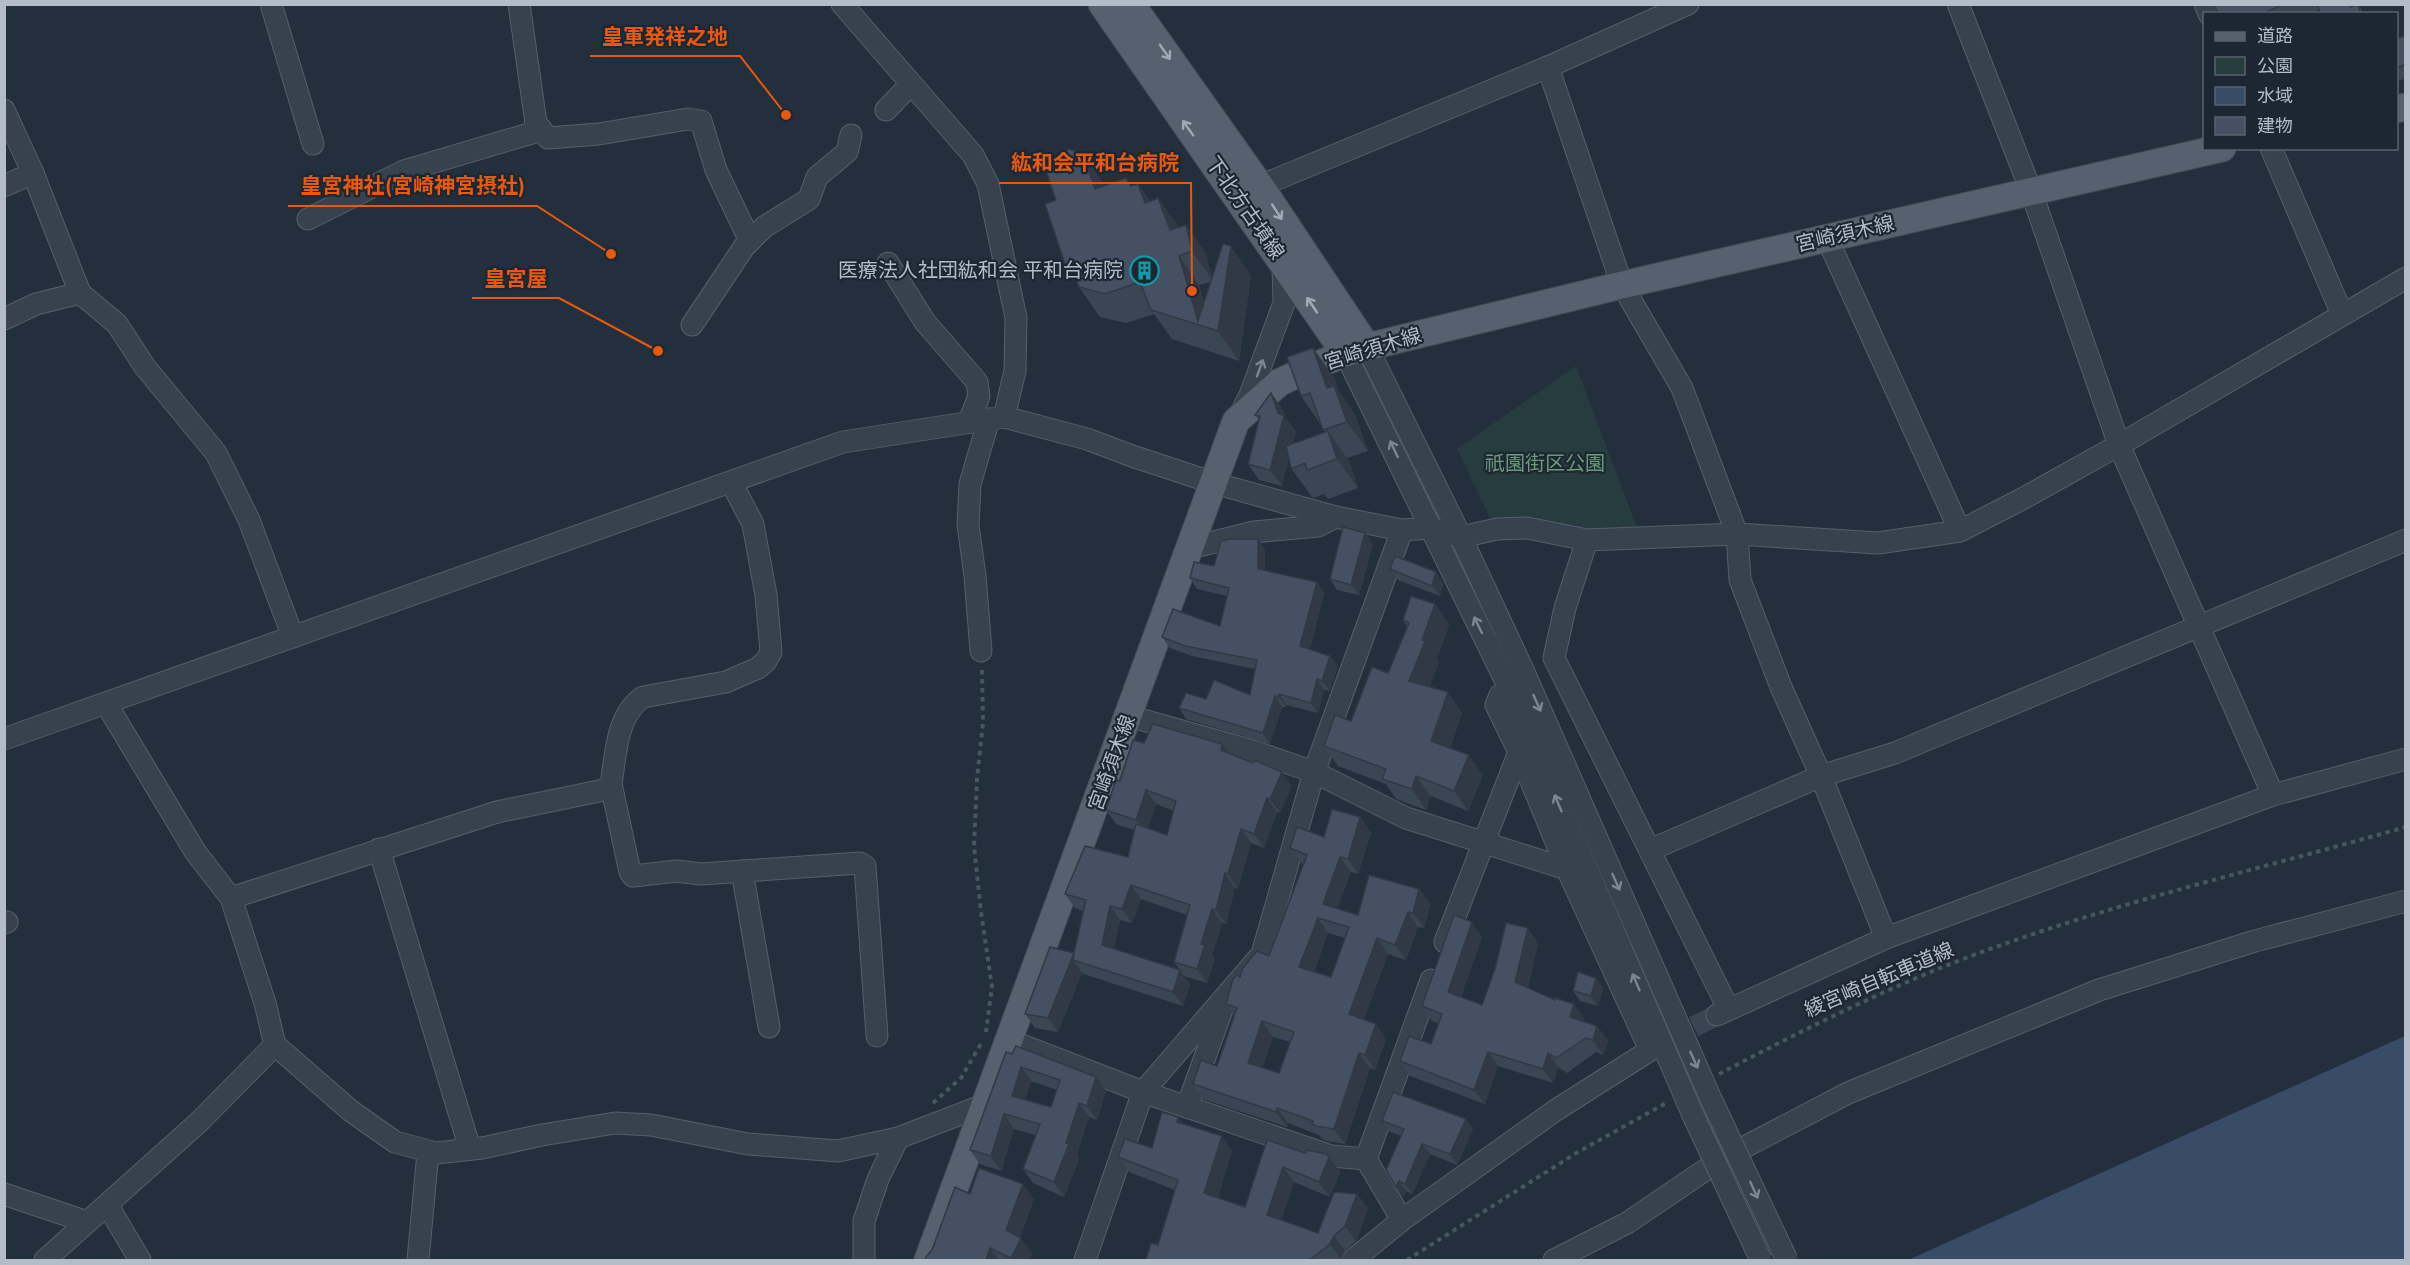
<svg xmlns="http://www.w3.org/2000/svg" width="2410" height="1265" font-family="'Nunito Sans','Noto Sans JP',sans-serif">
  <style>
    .green { fill: #263c3f }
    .water { fill: #394c67 }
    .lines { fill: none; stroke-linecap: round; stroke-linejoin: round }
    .minor-tunnel { stroke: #3a4453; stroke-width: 21; stroke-dasharray: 21 10; stroke-linecap: butt }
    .minor-casing { stroke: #565f6c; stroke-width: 23 }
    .major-casing { stroke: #414a57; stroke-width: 29 }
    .path { stroke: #44595c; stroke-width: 4; stroke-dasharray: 4.5 4.5; stroke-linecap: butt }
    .minor { stroke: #38414e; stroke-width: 21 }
    .major { stroke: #56606e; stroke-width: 27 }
    .minor-bridge-casing { stroke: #565f6c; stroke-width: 23; stroke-linecap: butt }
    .minor-bridge { stroke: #38414e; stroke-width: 21 }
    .wall { fill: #3b4654; fill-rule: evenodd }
    .shaded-wall { fill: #303945 }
    .building { fill: #455162; stroke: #303945; stroke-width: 1.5; fill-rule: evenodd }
    .oneway { stroke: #a1aab7 }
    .oneway2 { stroke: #7c8592 }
    .labels { text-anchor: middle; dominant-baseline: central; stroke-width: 4.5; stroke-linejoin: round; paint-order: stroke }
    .street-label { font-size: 20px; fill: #b4bcc9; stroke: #1d2633 }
    .poi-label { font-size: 20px; fill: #b4bcc9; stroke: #1d2633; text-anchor: end }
    .park-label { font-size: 20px; fill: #6b9a76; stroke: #1d2633 }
    .leader { fill: none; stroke: #e8590c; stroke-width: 2 }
    .callout-dot { fill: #e8590c; stroke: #1d2633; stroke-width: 2 }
    .callout-label { font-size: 21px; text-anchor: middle; font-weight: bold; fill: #e8590c; stroke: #1d2633; stroke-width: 4.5; stroke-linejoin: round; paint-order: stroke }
  </style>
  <rect width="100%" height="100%" fill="#242f3e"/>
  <path class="green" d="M1576 366 1638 530 1589 532 1492 522 1457 449Z"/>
  <path class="water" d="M2405 1036V1260H1908Z"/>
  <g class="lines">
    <path class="minor-tunnel" d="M1666 1041 1717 1015"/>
    <defs>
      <g id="minor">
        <path d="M271 4 313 144"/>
        <path d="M519 4 536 123 548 138 599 134 688 119 701 121 716 170 750 241"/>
        <path d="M842 4 973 155 988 184 1016 318 1015 371 1004 417"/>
        <path d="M1958 4 2031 191 2119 445 2273 795"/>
        <path d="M2205 4 2209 14"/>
        <path d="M1548 67 1622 285 1682 388 1737 534 1740 580 1781 687 1821 776 1886 938"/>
        <path d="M4 110 33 173 80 293 117 324 145 367 216 453 249 520 293 637"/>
        <path d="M886 110 910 85"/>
        <path d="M2271 148 2342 314"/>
        <path d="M4 186 33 173"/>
        <path d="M1260 186 1548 67 1688 4"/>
        <path d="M308 219 404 171 532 133 536 123"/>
        <path d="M1827 238 1960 531"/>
        <path d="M888 263 925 322 977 382 979 396 969 422"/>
        <path d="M4 319 36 304 80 293"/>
        <path d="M692 325 744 247 764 227 809 199 817 177 847 152 851 135"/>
        <path d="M1367 347 1461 537 1524 672 1711 1099"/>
        <path d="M1345 353 1510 690 1692 1113"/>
        <path d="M1241 413 1250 395 1284 303 1283 263"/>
        <path d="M1587 540 1565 608 1554 658 1728 1008"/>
        <path d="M1190 548 1254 532 1318 526 1336 517 1402 530 1431 528 1461 537 1497 529 1527 528 1587 540 1737 534 1878 543 1960 531 2024 498 2119 445 2406 278"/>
        <path d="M981 651 975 576 968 525 970 484 989 419"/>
        <path d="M1510 690 1500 695 1496 705 1519 752 1567 869 1650 1050"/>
        <path d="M107 705 196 853 231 898 265 1003 275 1045 351 1111 395 1142 436 1153 482 1148 542 1135 615 1123 651 1125 748 1144 838 1151 898 1138 984 1105"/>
        <path d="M1129 716 1253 751 1314 772 1406 818 1567 869"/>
        <path d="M4 739 843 442 1004 417 1087 439 1132 456 1214 483 1336 517"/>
        <path d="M611 784 630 872 633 876 677 871 701 874 860 863 865 866 877 1036"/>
        <path d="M379 849 470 1149"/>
        <path d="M1650 850 1821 776 1895 753 2406 540"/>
        <path d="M742 871 769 1027"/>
        <path d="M231 898 497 812 604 790 611 784C616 755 616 715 643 697L726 682 758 668 766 661 771 652 766 595 753 524 731 482"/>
        <path d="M4 923 7 922"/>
        <path d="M1445 942 1519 752"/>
        <path d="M1717 1015 1886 938 2273 795 2406 759"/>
        <path d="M1009 1040 1143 1092 1331 1156 1366 1159"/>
        <path d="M1187 1107 1223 1007"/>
        <path d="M1366 1159 1431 980"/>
        <path d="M1366 1159 1402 1220"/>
        <path d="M4 1194 87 1222"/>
        <path d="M108 1206 140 1260"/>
        <path d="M45 1260 199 1122 275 1045"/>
        <path d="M418 1260 428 1152"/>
        <path d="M864 1260V1221L878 1179 898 1138"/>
        <path d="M1085 1260 1143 1092 1262 954 1314 772 1402 530"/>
        <path d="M1353 1260 1402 1220 1556 1110 1660 1044"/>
        <path d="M1554 1260 1627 1223 1720 1160 1848 1093 2099 990 2255 941 2406 901"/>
      </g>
      <g id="major">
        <path d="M1102 4 1345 353"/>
        <path d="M1131 4 1260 186 1367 347"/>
        <path d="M2396 109 2406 107"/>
        <path d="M928 1260 1236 421 1280 382 1345 353 1367 347 1622 285 2222 148"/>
      </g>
    </defs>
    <use href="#minor" class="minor-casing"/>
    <use href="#major" class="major-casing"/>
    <g class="path">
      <path d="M982 670 983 723 977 779 974 846 981 912 992 987 986 1032"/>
      <path d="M1719 1074C1803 1030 1890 986 1979 953 2118 902 2263 868 2406 827"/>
      <path d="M933 1103 961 1078 982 1042"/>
      <path d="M1407 1260 1578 1152 1668 1102"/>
    </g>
    <use href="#minor" class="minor"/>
    <use href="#major" class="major"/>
    <defs>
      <g id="minor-bridge">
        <path d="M1711 1099 1787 1260"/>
        <path d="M1692 1113 1761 1260"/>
      </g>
    </defs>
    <use href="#minor-bridge" class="minor-bridge-casing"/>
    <use href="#minor-bridge" class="minor-bridge"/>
  </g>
  <g class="wall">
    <path d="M2214 4H2354V6L2358 4 2364 14 2319 10 2310 14H2218Z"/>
    <path d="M2406 35V78L2398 81 2397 78V39Z"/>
    <path d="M1083 154 1105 186H1132L1138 184 1150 201 1178 227 1186 225 1206 254 1212 277 1251 275 1239 361 1172 339 1154 314 1126 323 1100 317 1079 287 1078 282 1065 264 1051 169ZM1210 282 1204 302 1199 285Z"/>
    <path d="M1334 377 1339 392 1355 415 1368 451 1347 458 1349 461 1358 488 1328 499 1324 494 1314 498 1312 497 1291 468 1289 458 1282 486 1259 480 1248 464 1259 420 1255 415 1271 393 1283 410 1286 418 1296 432 1293 444 1325 432 1321 425 1301 396Z"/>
    <path d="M1365 533 1373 544 1359 595 1337 590 1330 579Z"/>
    <path d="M1265 549V570L1324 593 1310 649 1338 666 1330 691 1324 690 1318 713 1286 705V707H1282L1270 744 1186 719 1179 708 1206 699 1250 695 1255 669 1192 656 1170 648 1162 637 1220 626 1227 596 1197 589 1190 578 1214 566Z"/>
    <path d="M1390 569 1443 583 1440 596 1398 580Z"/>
    <path d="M1435 604 1449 625 1437 659 1439 662 1429 687 1462 713 1450 748 1483 775 1468 811 1431 796 1426 810 1396 799 1386 784 1338 766 1324 746 1351 721 1388 673 1407 627 1403 620Z"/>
    <path d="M1144 743 1228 753 1292 786 1280 813 1277 812 1264 848 1251 843 1238 889 1235 888 1226 924 1222 923 1212 955 1215 960 1207 983 1184 976 1190 984 1183 1006 1083 974 1082 973 1058 1032 1035 1028 1025 1014 1074 953 1083 911 1075 908 1065 894 1128 857 1134 830 1116 824 1106 810 1120 781ZM1156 804 1174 811 1167 835 1148 828ZM1141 899 1187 915 1174 962 1179 969 1114 949 1120 920 1132 923Z"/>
    <path d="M1360 817 1371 833 1358 874 1351 872 1337 909 1358 915 1419 889 1430 904 1424 928 1418 927 1406 960 1388 954 1364 1019 1386 1039 1375 1070 1370 1068 1345 1144 1327 1141 1322 1139 1319 1135 1288 1123 1287 1127 1203 1099 1193 1084 1217 1066 1234 1016 1226 1004 1240 977 1269 956 1303 864 1301 863 1290 848 1324 837ZM1328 933 1345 938 1331 977 1314 972ZM1273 1037 1290 1042 1279 1073 1262 1067Z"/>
    <path d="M1528 928 1538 943 1528 988 1555 1000 1574 1004 1584 1019V1021L1597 1026 1608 1041 1603 1055 1596 1052 1567 1073 1558 1067 1553 1083 1498 1066 1485 1104 1410 1076 1400 1061 1431 1044 1438 1023 1432 1021 1422 1006 1482 937 1461 997 1482 1005Z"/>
    <path d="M1596 978 1603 988 1598 1006 1580 1001 1573 991Z"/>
    <path d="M1006 1052 1096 1077 1106 1091 1097 1120 1089 1117 1077 1155 1079 1159 1064 1197 1033 1183 1023 1169 1036 1135 1014 1129 1001 1171 980 1164 970 1150ZM1031 1081 1057 1090 1051 1107 1025 1099Z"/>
    <path d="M1178 1117 1183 1124 1222 1136 1232 1151 1218 1197 1245 1207 1267 1140 1305 1153 1329 1157 1340 1172 1330 1197 1294 1182 1281 1220 1318 1233 1357 1194 1368 1209 1356 1241 1345 1251 1341 1259 1338 1260H1146L1158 1245 1175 1190 1129 1172 1118 1157 1152 1148Z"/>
    <path d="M1382 1121 1473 1129 1457 1165 1430 1154 1412 1194 1406 1191 1403 1197 1396 1187 1401 1136 1390 1132Z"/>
    <path d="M970 1194 1034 1199 1020 1237 1032 1254 1028 1260H925Z"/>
  </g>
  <g class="shaded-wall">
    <path d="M1083 154 1104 184 1116 218 1095 189Z"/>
    <path d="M1138 184 1159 214 1145 203Z"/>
    <path d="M1158 198 1179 227 1170 230Z"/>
    <path d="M1186 225 1206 254 1213 281 1192 251Z"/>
    <path d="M1231 246 1251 275 1239 361 1218 331Z"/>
    <path d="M1179 256 1199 285 1212 329 1198 321Z"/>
    <path d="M1313 348 1334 377 1339 392 1355 415 1368 451 1347 422 1327 388Z"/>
    <path d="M1271 393 1283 410 1286 418 1296 432 1282 486 1270 470 1278 413Z"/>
    <path d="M1328 431 1349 461 1358 488 1337 459Z"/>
    <path d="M1365 533 1373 544 1359 595 1351 585Z"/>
    <path d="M1258 539 1265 549V579L1258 569Z"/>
    <path d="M1436 572 1443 583 1440 596 1432 586Z"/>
    <path d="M1317 582 1324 593 1308 656 1300 646Z"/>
    <path d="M1435 604 1449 625 1437 659 1439 662 1423 701 1409 681Z"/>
    <path d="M1330 656 1338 666 1330 691 1322 681Z"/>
    <path d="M1317 679 1324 690 1318 713 1311 703Z"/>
    <path d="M1448 692 1462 713 1445 761 1431 741Z"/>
    <path d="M1279 694 1286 705V707L1279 697Z"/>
    <path d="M1275 696 1282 707 1270 744 1263 733Z"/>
    <path d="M1222 744 1232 758 1221 750Z"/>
    <path d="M1469 755 1483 775 1468 811 1454 791Z"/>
    <path d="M1282 772 1292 786 1280 813 1270 799Z"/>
    <path d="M1416 776 1431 796 1426 810 1412 789Z"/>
    <path d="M1146 790 1156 804 1146 834 1136 820Z"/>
    <path d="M1267 798 1277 812 1264 848 1254 834Z"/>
    <path d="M1360 817 1371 833 1358 874 1348 859Z"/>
    <path d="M1241 829 1251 843 1238 889 1228 874Z"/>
    <path d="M1340 857 1351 872 1333 920 1323 904Z"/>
    <path d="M1225 873 1235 888 1226 924 1216 910Z"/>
    <path d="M1131 885 1141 899 1132 923 1122 909Z"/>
    <path d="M1419 889 1430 904 1424 928 1413 913Z"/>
    <path d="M1110 906 1120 920 1112 959 1102 945Z"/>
    <path d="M1212 909 1222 923 1212 955 1215 960 1207 983 1197 969 1201 944Z"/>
    <path d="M1408 912 1418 927 1406 960 1395 945Z"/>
    <path d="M1318 918 1328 933 1310 982 1299 967Z"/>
    <path d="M1472 922 1482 937 1458 1006 1448 992Z"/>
    <path d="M1528 928 1538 943 1526 997 1515 982Z"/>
    <path d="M1377 938 1388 954 1360 1030 1349 1014Z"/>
    <path d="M1074 953 1073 960 1082 973 1058 1032 1048 1018Z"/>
    <path d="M1180 970 1190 984 1183 1006 1173 992Z"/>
    <path d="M1596 978 1603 988 1598 1006 1591 996Z"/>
    <path d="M1574 1004 1584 1019 1580 1031 1570 1017Z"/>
    <path d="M1262 1021 1273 1037 1259 1078 1248 1063Z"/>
    <path d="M1376 1024 1386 1039 1375 1070 1365 1055Z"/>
    <path d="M1597 1026 1608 1041 1603 1055 1593 1040Z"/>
    <path d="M1488 1052 1498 1066 1485 1104 1474 1090Z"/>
    <path d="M1359 1053 1370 1068 1345 1144 1334 1129Z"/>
    <path d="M1548 1053 1558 1067 1553 1083 1543 1069Z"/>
    <path d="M1021 1067 1031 1081 1022 1110 1012 1096Z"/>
    <path d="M1096 1077 1106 1091 1097 1120 1087 1106Z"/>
    <path d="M1079 1103 1089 1117 1077 1155 1079 1159 1064 1197 1054 1182Z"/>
    <path d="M1277 1108 1288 1123 1287 1127 1276 1112Z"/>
    <path d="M1004 1114 1014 1129 1001 1171 991 1156Z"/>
    <path d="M1178 1117 1189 1132 1177 1122Z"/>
    <path d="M1466 1119 1473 1129 1457 1165 1450 1154Z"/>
    <path d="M1222 1136 1232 1151 1215 1208 1204 1193Z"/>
    <path d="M1422 1144 1430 1154 1412 1194 1405 1184Z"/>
    <path d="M1329 1157 1340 1172 1330 1197 1319 1182Z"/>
    <path d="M1283 1167 1294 1182 1278 1230 1267 1215Z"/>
    <path d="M1399 1181 1406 1191 1403 1197 1396 1187Z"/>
    <path d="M1023 1184 1034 1199 1016 1246 1006 1230Z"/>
    <path d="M1357 1194 1368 1209 1356 1241 1345 1226Z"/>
    <path d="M1334 1236 1345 1251 1341 1259 1330 1244Z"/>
    <path d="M1021 1238 1032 1254 1028 1260H1013L1011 1258Z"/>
    <path d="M990 1248 999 1260H986Z"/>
  </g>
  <g class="building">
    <path d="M2214 4H2284L2262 14H2218Z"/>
    <path d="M2317 4H2349L2351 7 2357 4 2361 14H2321Z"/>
    <path d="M2406 35V64L2397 68V39Z"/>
    <path d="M1069 149 1083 154 1095 189 1126 178 1131 186 1138 184 1145 203 1158 198 1170 230 1186 225 1192 251 1179 256 1198 321 1223 244 1231 246 1218 331 1151 310 1140 282 1105 294 1079 287 1071 263 1065 264 1045 204 1056 200 1046 171 1051 169 1062 153Z"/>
    <path d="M1313 348 1327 388 1334 386 1347 422 1323 430 1310 393 1301 396 1287 357Z"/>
    <path d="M1271 393 1278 413 1284 416 1270 470 1248 464 1260 416 1255 415Z"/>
    <path d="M1328 431 1337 459 1307 470 1305 463 1293 468H1291L1286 446Z"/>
    <path d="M1343 527 1365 533 1351 585 1330 579Z"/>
    <path d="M1231 539H1258V569L1317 582 1300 646 1330 656 1322 681 1317 679 1311 703 1279 694V697L1275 696 1263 733 1179 708 1186 693 1206 699 1214 680 1250 695 1257 660 1185 646 1162 637 1173 609 1220 626 1229 588 1190 578 1194 562 1214 566 1221 541Z"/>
    <path d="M1395 556 1436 572 1432 586 1390 569Z"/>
    <path d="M1411 596 1435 604 1422 640 1425 641 1409 681 1448 692 1431 741 1469 755 1454 791 1416 776 1412 789 1382 779 1386 769 1324 746 1335 715 1351 721 1372 667 1388 673 1409 623 1403 620Z"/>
    <path d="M1153 724 1222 744 1221 750 1253 763 1254 760 1282 772 1270 799 1267 798 1254 834 1241 829 1228 874 1225 873 1216 910 1212 909 1201 944 1205 945 1197 969 1174 962 1190 905 1131 885 1122 909 1110 906 1102 945 1180 970 1173 992 1073 960 1074 953 1048 1018 1025 1014 1050 947 1074 953 1086 900 1065 894 1085 846 1128 857 1136 824 1167 835 1176 801 1146 790 1136 820 1106 810 1116 780 1120 781 1133 740 1144 743Z"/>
    <path d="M1332 809 1360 817 1348 859 1340 857 1323 904 1358 915 1369 875 1419 889 1413 913 1408 912 1395 945 1377 938 1349 1014 1376 1024 1365 1055 1359 1053 1334 1129 1316 1126 1312 1124 1313 1121 1277 1108 1276 1112 1193 1084 1201 1060 1217 1066 1237 1008 1226 1004 1233 979 1237 975 1240 977 1243 968 1257 951 1269 956 1307 855 1290 848 1297 827 1324 837ZM1318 918 1349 927 1331 977 1299 967ZM1262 1021 1294 1032 1279 1073 1248 1063Z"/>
    <path d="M1454 915 1472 922 1448 992 1482 1005 1495 969 1506 923 1528 928 1515 982 1555 1000V998L1574 1004 1570 1017 1597 1026 1593 1040 1586 1038 1556 1058 1548 1053 1543 1069 1488 1052 1474 1090 1400 1061 1409 1036 1431 1044 1442 1014 1422 1006Z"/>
    <path d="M1578 972 1596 978 1591 996 1573 991Z"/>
    <path d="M1016 1046 1096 1077 1087 1106 1079 1103 1066 1143 1069 1144 1054 1182 1023 1169 1040 1124 1004 1114 991 1156 970 1150 1006 1052 1012 1054ZM1021 1067 1060 1080 1051 1107 1012 1096Z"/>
    <path d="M1393 1092 1466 1119 1450 1154 1422 1144 1405 1184 1399 1181 1396 1187 1386 1170 1404 1129 1382 1121Z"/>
    <path d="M1162 1112 1178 1117 1177 1122 1222 1136 1204 1193 1245 1207 1267 1140 1305 1153 1307 1150 1326 1154 1329 1157 1319 1182 1283 1167 1267 1215 1318 1233 1334 1192 1357 1194 1345 1226 1334 1236 1330 1244 1310 1260H1146L1151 1243 1158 1245 1178 1180 1118 1157 1125 1139 1152 1148Z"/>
    <path d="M979 1168 1023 1184 1006 1230 1021 1238 1011 1258 990 1248 986 1260H925L926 1257 932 1250 955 1187 970 1194Z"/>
  </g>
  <defs><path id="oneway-shaft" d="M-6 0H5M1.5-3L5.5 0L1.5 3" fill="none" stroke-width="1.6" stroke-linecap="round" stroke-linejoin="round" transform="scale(1.5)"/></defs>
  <g class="oneway">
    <use href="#oneway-shaft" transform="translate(1165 52) rotate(55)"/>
    <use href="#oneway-shaft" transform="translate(1188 128) rotate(-125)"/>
    <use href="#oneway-shaft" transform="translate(1277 212) rotate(57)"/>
    <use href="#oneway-shaft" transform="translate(1312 305) rotate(-124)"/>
  </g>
  <g class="oneway2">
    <use href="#oneway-shaft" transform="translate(1260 368) rotate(-70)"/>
    <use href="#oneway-shaft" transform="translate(1394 449) rotate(-115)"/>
    <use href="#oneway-shaft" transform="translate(1478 625) rotate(-116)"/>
    <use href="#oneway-shaft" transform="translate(1537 703) rotate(66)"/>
    <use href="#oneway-shaft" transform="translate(1558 803) rotate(-113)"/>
    <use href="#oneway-shaft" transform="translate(1616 882) rotate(66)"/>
    <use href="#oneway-shaft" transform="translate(1636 982) rotate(-113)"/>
    <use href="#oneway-shaft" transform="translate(1694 1060) rotate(66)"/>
    <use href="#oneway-shaft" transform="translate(1754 1190) rotate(65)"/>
  </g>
  <defs>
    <symbol id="building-ring" viewBox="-11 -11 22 22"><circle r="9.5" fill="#1d2633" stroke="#0f9aa8" stroke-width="1.5"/><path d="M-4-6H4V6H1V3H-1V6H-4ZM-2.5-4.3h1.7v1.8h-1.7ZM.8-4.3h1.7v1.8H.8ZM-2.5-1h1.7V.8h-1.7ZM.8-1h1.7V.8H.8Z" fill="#0f9aa8"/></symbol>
  </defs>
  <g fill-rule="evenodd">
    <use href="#building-ring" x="1128" y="254" width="33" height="33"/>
  </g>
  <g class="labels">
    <g class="street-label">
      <text transform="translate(1245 208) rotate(55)">下北方古墳線</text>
      <text transform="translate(1845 234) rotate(-13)">宮崎須木線</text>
      <text transform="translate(1373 349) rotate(-17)">宮崎須木線</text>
      <text transform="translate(1112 763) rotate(-70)">宮崎須木線</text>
      <text transform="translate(1879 980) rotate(-23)">綾宮崎自転車道線</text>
    </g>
    <g class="poi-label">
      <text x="1123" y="270">医療法人社団紘和会 平和台病院</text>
    </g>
    <g class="park-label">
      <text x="1545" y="463">祇園街区公園</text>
    </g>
  </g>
  <path class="leader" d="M786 115L740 56H590M1192 291L1191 183H999M611 254L537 206H288M658 351L559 298H472"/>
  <g class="callout-dot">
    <circle cx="786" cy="115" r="6"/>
    <circle cx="1192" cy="291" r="6"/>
    <circle cx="611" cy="254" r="6"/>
    <circle cx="658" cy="351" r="6"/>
  </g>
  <g class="callout-label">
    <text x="665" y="44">皇軍発祥之地</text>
    <text x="1095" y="170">紘和会平和台病院</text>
    <text x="413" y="193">皇宮神社(宮崎神宮摂社)</text>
    <text x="516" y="286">皇宮屋</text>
  </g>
  <rect width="2410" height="1265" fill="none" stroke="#b4bcc9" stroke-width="12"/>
  <rect x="2203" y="12" width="195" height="138" fill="#1d2633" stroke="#59626f" stroke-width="1.5"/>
  <rect x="2215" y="32" width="30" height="9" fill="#56606e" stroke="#59626f" stroke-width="1.5"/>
  <text x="2257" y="42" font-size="18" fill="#b4bcc9">道路</text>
  <rect x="2215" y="57" width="30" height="18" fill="#263c3f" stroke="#59626f" stroke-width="1.5"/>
  <text x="2257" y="72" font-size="18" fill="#b4bcc9">公園</text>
  <rect x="2215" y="87" width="30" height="18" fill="#394c67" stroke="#59626f" stroke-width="1.5"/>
  <text x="2257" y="102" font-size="18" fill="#b4bcc9">水域</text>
  <rect x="2215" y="117" width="30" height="18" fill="#455162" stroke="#59626f" stroke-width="1.5"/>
  <text x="2257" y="132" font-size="18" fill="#b4bcc9">建物</text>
</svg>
